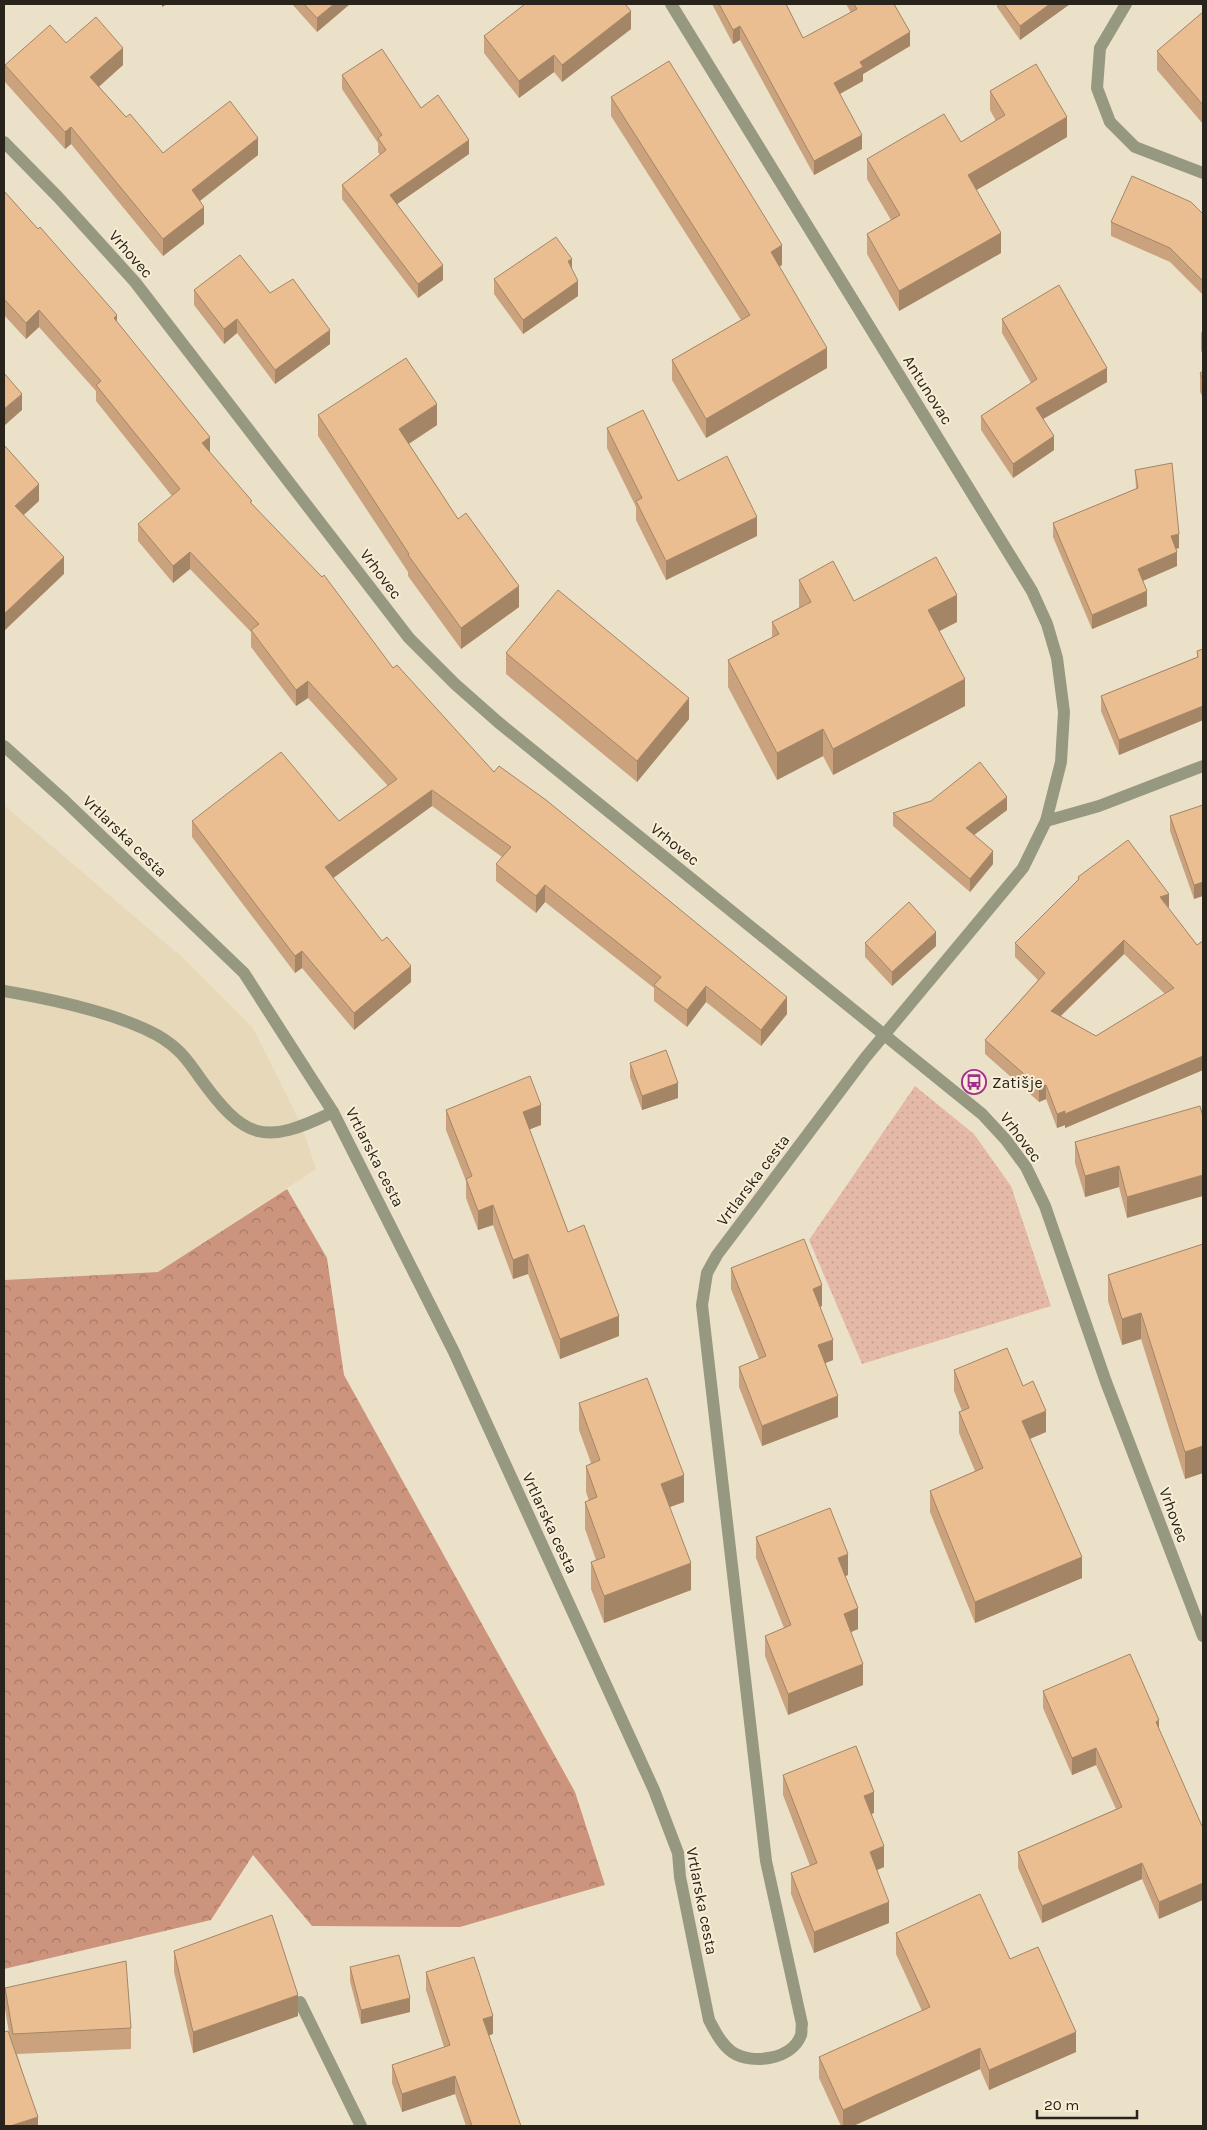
<svg xmlns="http://www.w3.org/2000/svg" width="1207" height="2130" font-family="Karla,sans-serif">
  <style>
    .built { fill: #e6d8b9 }
    .green { fill: url(#green-dots) }
    .forest { fill: url(#forest-crowns) }
    .lines { fill: none; stroke-linecap: round; stroke-linejoin: round }
    .service { stroke: #979880; stroke-width: 12 }
    .minor { stroke: #979880; stroke-width: 12 }
    .tertiary { stroke: #979880; stroke-width: 12 }
    .wall { fill: #caa37e; fill-rule: evenodd }
    .shaded-wall { fill: #a48566 }
    .building { fill: #ebbe92; stroke: #a48566; fill-rule: evenodd }
    .labels { text-anchor: middle; dominant-baseline: central; stroke-width: 4; stroke-linejoin: round; paint-order: stroke }
    .street-label { font-size: 16px; fill: #28241b; stroke: #f8eed6 }
    .poi-label { font-size: 16px; fill: #28241b; stroke: #f8eed6; text-anchor: start }
  </style>
  <defs>
    <pattern id="green-dots" width="8" height="8" patternUnits="userSpaceOnUse" patternTransform="scale(1.25)"><rect width="8" height="8" fill="#e5b9a7"/><path d="M2 2h.1M6 6h.1" fill="none" stroke="#c49f8f" stroke-width="1.8" stroke-linecap="round"/></pattern>
    <pattern id="forest-crowns" width="20" height="18" patternUnits="userSpaceOnUse" patternTransform="scale(1.25)"><rect width="20" height="18" fill="#cd947d"/><path d="M2 6a3 3 0 1 1 6 0M12 15a3 3 0 1 1 6 0" fill="none" stroke="#a67966"/></pattern>
  </defs>
  <rect width="100%" height="100%" fill="#ebe1c9"/>
  <path class="built" d="M4 805 183 958 253 1028 302 1127 316 1169 158 1272 4 1280Z"/>
  <path class="green" d="M915 1086 974 1134 1011 1186 1051 1306 862 1364 809 1240Z"/>
  <path class="forest" d="M287 1189 327 1258 344 1375 575 1792 605 1885 460 1927 312 1926 253 1855 211 1920 4 1969V1280L158 1272Z"/>
  <g class="lines">
    <path class="service" d="M4 991C51 999 116 1013 157 1035 178 1047 187 1059 200 1078 245 1140 264 1146 333 1112"/>
    <g class="minor">
      <path d="M1126 4 1100 48 1097 88 1110 122 1135 147 1203 173"/>
      <path d="M4 746 65 801 244 973 333 1112 454 1352 654 1790 678 1853 680 1877 709 2020C715 2031 721 2044 732 2052 751 2065 792 2060 801 2035 802 2032 801 2027 802 2024L766 1861 702 1305 707 1273 717 1255 865 1058 1023 868 1046 821 1061 762 1064 712 1057 658 1047 624 1032 591 671 4"/>
      <path d="M1046 821 1099 806 1203 766"/>
      <path d="M300 2002 361 2126"/>
    </g>
    <path class="tertiary" d="M4 142 58 197 135 282 409 638 455 684 498 722 982 1114 1006 1140 1026 1167 1045 1206 1106 1382 1203 1636"/>
  </g>
  <g class="wall">
    <path d="M292 4H350L317 32Z"/>
    <path d="M712 4H786L803 38 851 13 846 4H894L910 46 863 74V81L840 94 862 149 814 175 740 40 733 44Z"/>
    <path d="M997 4H1070L1020 40 997 7Z"/>
    <path d="M1203 12V124L1157 70V51Z"/>
    <path d="M631 29 562 82 554 72 519 98 484 53V36Z"/>
    <path d="M66 43 123 65 99 87 126 117 163 153 258 155 200 201 204 224 163 256 71 144 65 149 5 82V65Z"/>
    <path d="M342 75 421 108 469 154 397 204 443 280 418 298 342 199V185L380 155 378 152V143L342 89Z"/>
    <path d="M990 91 1067 137 976 190 1001 253 899 311 867 254V234L891 220 867 179V159L961 142 996 121 990 110Z"/>
    <path d="M611 97 782 265 779 266 827 368 706 438 672 380V360L741 320 611 116Z"/>
    <path d="M4 191 117 322 210 453 252 505 393 668 494 772 787 1014 761 1046 706 1002 687 1027 654 1001V988L545 902 536 913 496 881V864L502 857 432 806 333 878 411 982 354 1030 302 968 295 973 192 837V821H339L388 786 308 698 296 706 251 647V632L190 569 173 583 138 541V524L172 496 96 401V391L39 327 26 339 4 315Z"/>
    <path d="M1203 214V295L1170 262 1111 236V222Z"/>
    <path d="M494 279 578 296 523 334 494 294Z"/>
    <path d="M194 290 270 293 330 344 275 384 237 333 224 344 194 305Z"/>
    <path d="M1002 319 1107 382 1043 419 1054 450 1013 478 981 430V416L1031 383 1002 333Z"/>
    <path d="M1203 330V354L1201 351V333Z"/>
    <path d="M1203 371V398L1200 392V373Z"/>
    <path d="M318 415 437 425 409 444 458 519 519 607 461 649 408 576V572L318 436Z"/>
    <path d="M607 428 678 481 757 536 666 580 636 520V507L607 448Z"/>
    <path d="M1135 470 1179 548 1176 549 1177 566 1142 581 1147 606 1092 629 1053 537V523L1136 489Z"/>
    <path d="M799 580 854 601 957 622 939 631 965 706 833 775 823 756 777 780 728 687V660L772 637V622L799 608Z"/>
    <path d="M1203 649V720L1119 755 1101 711V696L1197 657V651Z"/>
    <path d="M506 653 689 719 637 782 506 674Z"/>
    <path d="M1203 805 1194 899 1170 831V816Z"/>
    <path d="M1007 810 974 835 993 864 970 892 893 826V813Z"/>
    <path d="M1078 877 1169 909 1197 945 1203 941V1070L1065 1128V1125L1057 1128 1046 1099 1039 1102 985 1054V1040L1038 980 1015 957V943L1078 880ZM1124 954 1165 994 1096 1036 1061 1016Z"/>
    <path d="M865 943 936 946 892 986 865 957Z"/>
    <path d="M630 1063 678 1098 642 1110 630 1077Z"/>
    <path d="M446 1110 541 1125 529 1129 568 1232 619 1336 560 1359 528 1274 513 1279 493 1225 478 1230 466 1198V1181L446 1130Z"/>
    <path d="M1203 1117 1127 1218 1119 1187 1085 1197 1075 1163V1142Z"/>
    <path d="M1203 1244V1473L1185 1479 1141 1339 1122 1345 1108 1301V1275Z"/>
    <path d="M731 1268 822 1306 820 1307 833 1360 825 1363 838 1417 762 1446 739 1387V1367L759 1359 731 1289Z"/>
    <path d="M954 1370 1023 1386 1046 1432 1030 1439 1082 1578 975 1623 930 1512V1491L975 1471 959 1433V1412L962 1411 954 1391Z"/>
    <path d="M579 1403 684 1502 670 1507 691 1590 604 1623 591 1589V1562L596 1560 585 1529V1502L589 1501 586 1492V1466L591 1463 579 1430Z"/>
    <path d="M756 1537 848 1575 845 1576 858 1629 851 1632 863 1685 788 1715 765 1656V1636L784 1628 756 1558Z"/>
    <path d="M1043 1691 1159 1730V1919L1142 1879 1042 1923 1018 1868V1852L1116 1809 1096 1765 1072 1775 1043 1708Z"/>
    <path d="M783 1775 874 1813 871 1814 884 1867 877 1870 889 1923 814 1953 791 1894V1873L810 1866 783 1795Z"/>
    <path d="M896 1933 1010 1959 1076 2052 989 2090 980 2069 853 2126H841L819 2078V2057L922 2011 896 1954Z"/>
    <path d="M174 1951 298 2016 193 2053 174 1972Z"/>
    <path d="M350 1967 410 2012 361 2024 350 1981Z"/>
    <path d="M426 1972 493 2034 489 2035 521 2126H466L455 2094 402 2112 392 2083V2065L444 2047 426 1990Z"/>
    <path d="M5 1988 131 2028V2049L17 2054 38 2126 9 2033 5 2009Z"/>
  </g>
  <g class="shaded-wall">
    <path d="M162 4H167L162 7Z"/>
    <path d="M334 4H350L317 32V18Z"/>
    <path d="M1050 4H1070L1020 40V26Z"/>
    <path d="M631 11V29L562 82V65Z"/>
    <path d="M740 26V40L733 44V30Z"/>
    <path d="M910 32V46L863 74V81L834 97V83L860 62Z"/>
    <path d="M123 48V65L90 94V77Z"/>
    <path d="M554 55V72L519 98V81Z"/>
    <path d="M1067 117V137L968 195V175Z"/>
    <path d="M71 127V144L65 149V132Z"/>
    <path d="M862 135V149L814 175V161Z"/>
    <path d="M258 138V155L192 207V190Z"/>
    <path d="M469 140V154L390 209V195Z"/>
    <path d="M204 207V224L163 256V239Z"/>
    <path d="M1001 233V253L899 311V291Z"/>
    <path d="M782 245V265L771 272V252Z"/>
    <path d="M572 259V273L568 261Z"/>
    <path d="M443 265V280L418 298V284Z"/>
    <path d="M578 281V296L523 334V320Z"/>
    <path d="M39 310V327L26 339V323Z"/>
    <path d="M117 315V331L114 318Z"/>
    <path d="M237 319V333L224 344V329Z"/>
    <path d="M330 330V344L275 384V370Z"/>
    <path d="M827 348V368L706 438V419Z"/>
    <path d="M1107 368V382L1036 423V408Z"/>
    <path d="M22 394V410L4 426V409Z"/>
    <path d="M437 404V425L399 450V429Z"/>
    <path d="M1054 436V450L1013 478V464Z"/>
    <path d="M210 437V453L202 443Z"/>
    <path d="M39 484V501L15 523V506Z"/>
    <path d="M757 517V536L666 580V561Z"/>
    <path d="M1179 534V548L1171 550V536Z"/>
    <path d="M190 552V569L173 583V566Z"/>
    <path d="M1177 552V566L1138 583V569Z"/>
    <path d="M64 557V574L4 631V614Z"/>
    <path d="M519 586V607L461 649V628Z"/>
    <path d="M1147 591V606L1092 629V615Z"/>
    <path d="M957 595V622L928 637V610Z"/>
    <path d="M965 679V706L833 775V749Z"/>
    <path d="M308 681V698L296 706V690Z"/>
    <path d="M689 698V719L637 782V761Z"/>
    <path d="M1203 706V720L1119 755V740Z"/>
    <path d="M823 729V756L777 780V753Z"/>
    <path d="M432 790V806L325 884V867Z"/>
    <path d="M1007 797V810L966 841V828Z"/>
    <path d="M993 851V864L970 892V879Z"/>
    <path d="M1203 882V896L1194 899V885Z"/>
    <path d="M545 885V902L536 913V896Z"/>
    <path d="M1169 894V908L1160 897Z"/>
    <path d="M936 932V946L892 986V972Z"/>
    <path d="M1124 940V954L1051 1025V1011Z"/>
    <path d="M302 951V968L295 973V956Z"/>
    <path d="M411 966V982L354 1030V1013Z"/>
    <path d="M706 986V1002L687 1027V1010Z"/>
    <path d="M787 997V1014L761 1046V1030Z"/>
    <path d="M1203 1056V1070L1065 1128V1114Z"/>
    <path d="M678 1083V1098L642 1110V1096Z"/>
    <path d="M1046 1085V1099L1039 1102V1087Z"/>
    <path d="M541 1105V1125L523 1132V1112Z"/>
    <path d="M1065 1111V1125L1057 1128V1114Z"/>
    <path d="M1119 1166V1187L1085 1197V1176Z"/>
    <path d="M1203 1175V1196L1127 1218V1197Z"/>
    <path d="M493 1205V1225L478 1230V1211Z"/>
    <path d="M528 1254V1274L513 1279V1260Z"/>
    <path d="M822 1285V1306L813 1310V1289Z"/>
    <path d="M1141 1313V1339L1122 1345V1319Z"/>
    <path d="M619 1316V1336L560 1359V1339Z"/>
    <path d="M833 1340V1360L818 1366V1345Z"/>
    <path d="M838 1396V1417L762 1446V1426Z"/>
    <path d="M1046 1411V1432L1022 1442V1421Z"/>
    <path d="M1203 1446V1473L1185 1479V1452Z"/>
    <path d="M684 1475V1502L661 1510V1484Z"/>
    <path d="M848 1554V1575L838 1579V1558Z"/>
    <path d="M1082 1557V1578L975 1623V1602Z"/>
    <path d="M691 1563V1590L604 1623V1596Z"/>
    <path d="M858 1608V1629L844 1635V1614Z"/>
    <path d="M863 1664V1685L788 1715V1694Z"/>
    <path d="M1159 1720V1737L1156 1722Z"/>
    <path d="M1096 1748V1765L1072 1775V1758Z"/>
    <path d="M874 1792V1813L864 1817V1796Z"/>
    <path d="M884 1846V1867L870 1873V1852Z"/>
    <path d="M1142 1863V1879L1042 1923V1906Z"/>
    <path d="M1203 1883V1900L1159 1919V1902Z"/>
    <path d="M889 1902V1923L814 1953V1932Z"/>
    <path d="M298 1995V2016L193 2053V2032Z"/>
    <path d="M410 1998V2012L361 2024V2010Z"/>
    <path d="M493 2016V2034L483 2037V2019Z"/>
    <path d="M1076 2032V2052L989 2090V2070Z"/>
    <path d="M980 2048V2069L853 2126H843V2110Z"/>
    <path d="M455 2076V2094L402 2112V2094Z"/>
    <path d="M38 2117V2126H10Z"/>
  </g>
  <g class="building">
    <path d="M304 4H334L317 18Z"/>
    <path d="M525 4H625L631 11 562 65 554 55 519 81 484 36Z"/>
    <path d="M719 4H786L803 38 857 9 854 4H894L910 32 860 62 863 67 834 83 862 135 814 161 740 26 733 30Z"/>
    <path d="M1004 4H1050L1020 26Z"/>
    <path d="M1203 12V105L1157 51Z"/>
    <path d="M96 17 123 48 90 77 126 117 130 114 163 153 230 101 258 138 192 190 204 207 163 239 71 127 65 132 5 65 50 25 66 43Z"/>
    <path d="M382 49 421 108 438 95 469 140 390 195 443 265 418 284 342 185 386 150 378 138 382 135 342 75Z"/>
    <path d="M669 61 782 245 771 252 827 348 706 419 672 360 750 315 611 97Z"/>
    <path d="M1036 64 1067 117 968 175 1001 233 899 291 867 234 900 215 867 159 944 114 961 142 1005 115 990 91Z"/>
    <path d="M1132 176 1191 202 1203 214V281L1170 248 1111 222Z"/>
    <path d="M4 191 38 229 40 227 117 315 114 318 210 437 202 443 252 501 250 502 322 577 324 575 393 668 397 665 494 772 499 766 546 800 787 997 761 1030 706 986 687 1010 654 985 661 977 545 885 536 896 496 864 511 847 432 790 325 867 382 941 387 937 411 966 354 1013 302 951 295 956 192 821 281 752 339 821 397 779 308 681 296 690 251 630 259 624 190 552 173 566 138 524 180 489 96 385 101 381 39 310 26 323 4 299Z"/>
    <path d="M556 237 572 259 568 261 578 281 523 320 494 279Z"/>
    <path d="M240 255 270 293 293 279 330 330 275 370 237 319 224 329 194 290Z"/>
    <path d="M1059 285 1107 368 1036 408 1054 436 1013 464 981 416 1037 379 1002 319Z"/>
    <path d="M406 358 437 404 399 429 458 519 466 513 519 586 461 628 408 555 409 554 318 415Z"/>
    <path d="M1203 371V379L1200 373Z"/>
    <path d="M4 373 22 394 4 409Z"/>
    <path d="M643 410 678 481 727 456 757 517 666 561 636 501 642 498 607 428Z"/>
    <path d="M4 445 39 484 15 506 64 557 4 614Z"/>
    <path d="M1172 463 1179 534 1171 536 1177 552 1138 569 1147 591 1092 615 1053 523 1138 488 1135 470Z"/>
    <path d="M936 557 957 595 928 610 965 679 833 749 823 729 777 753 728 660 779 634 772 622 811 602 799 580 833 561 854 601Z"/>
    <path d="M558 590 689 698 637 761 506 653Z"/>
    <path d="M1203 649V706L1119 740 1101 696 1198 657 1197 651Z"/>
    <path d="M980 762 1007 797 966 828 993 851 970 879 893 813 931 801Z"/>
    <path d="M1203 805V882L1194 885 1170 816Z"/>
    <path d="M1128 840 1169 894 1160 897 1197 945 1203 941V1056L1065 1114V1111L1057 1114 1046 1085 1039 1087 985 1040 1045 973 1015 943 1079 879 1078 877ZM1124 940 1174 988 1096 1036 1051 1011Z"/>
    <path d="M909 902 936 932 892 972 865 943Z"/>
    <path d="M666 1050 678 1083 642 1096 630 1063Z"/>
    <path d="M530 1076 541 1105 523 1112 568 1232 584 1225 619 1316 560 1339 528 1254 513 1260 493 1205 478 1211 466 1179 472 1176 446 1110Z"/>
    <path d="M1200 1106 1203 1117V1175L1127 1197 1119 1166 1085 1176 1075 1142Z"/>
    <path d="M804 1239 822 1285 813 1289 833 1340 818 1345 838 1396 762 1426 739 1367 766 1356 731 1268Z"/>
    <path d="M1203 1244V1446L1185 1452 1141 1313 1122 1319 1108 1275Z"/>
    <path d="M1007 1348 1023 1386 1033 1381 1046 1411 1022 1421 1082 1557 975 1602 930 1491 983 1468 959 1412 969 1408 954 1370Z"/>
    <path d="M647 1378 684 1475 661 1484 691 1563 604 1596 591 1562 605 1557 585 1502 597 1497 586 1466 600 1460 579 1403Z"/>
    <path d="M830 1508 848 1554 838 1558 858 1608 844 1614 863 1664 788 1694 765 1636 791 1625 756 1537Z"/>
    <path d="M1130 1654 1159 1720 1156 1722 1202 1826 1203 1825V1883L1159 1902 1142 1863 1042 1906 1018 1852 1122 1807 1096 1748 1072 1758 1043 1691Z"/>
    <path d="M856 1746 874 1792 864 1796 884 1846 870 1852 889 1902 814 1932 791 1873 817 1863 783 1775Z"/>
    <path d="M980 1894 1010 1959 1038 1947 1076 2032 989 2070 980 2048 843 2110 819 2057 930 2007 896 1933Z"/>
    <path d="M272 1915 298 1995 193 2032 174 1951Z"/>
    <path d="M399 1955 410 1998 361 2010 350 1967Z"/>
    <path d="M474 1957 493 2016 483 2019 521 2126H472L455 2076 402 2094 392 2065 450 2045 426 1972Z"/>
    <path d="M126 1961 131 2028 13 2034 5 1988Z"/>
    <path d="M8 2031 38 2117 10 2126H4V2032Z"/>
  </g>
  <defs>
    <symbol id="bus-ring" viewBox="-11 -11 22 22"><circle r="9.5" fill="#f8eed6" stroke="#a12f8b" stroke-width="1.5"/><path d="M-5-6H5V4H4V6H2V4H-2V6H-4V4H-5ZM-3.5-4V0h7V-4ZM-3.5 1.2v1.5H-2V1.2ZM2 1.2v1.5H3.5V1.2Z" fill="#a12f8b"/></symbol>
  </defs>
  <g fill-rule="evenodd">
    <use href="#bus-ring" x="960" y="1068" width="28" height="28"/>
  </g>
  <g class="labels">
    <g class="street-label">
      <text transform="translate(131 254) rotate(49)">Vrhovec</text>
      <text transform="translate(928 390) rotate(58)">Antunovac</text>
      <text transform="translate(381 574) rotate(53)">Vrhovec</text>
      <text transform="translate(125 836) rotate(44)">Vrtlarska cesta</text>
      <text transform="translate(675 844) rotate(39)">Vrhovec</text>
      <text transform="translate(1021 1137) rotate(53)">Vrhovec</text>
      <text transform="translate(375 1157) rotate(63)">Vrtlarska cesta</text>
      <text transform="translate(753 1180) rotate(-53)">Vrtlarska cesta</text>
      <text transform="translate(1174 1515) rotate(70)">Vrhovec</text>
      <text transform="translate(550 1523) rotate(65)">Vrtlarska cesta</text>
      <text transform="translate(702 1901) rotate(79)">Vrtlarska cesta</text>
    </g>
    <g class="poi-label">
      <text x="992" y="1082">Zatišje</text>
    </g>
  </g>
  <rect width="1207" height="2130" fill="none" stroke="#28241b" stroke-width="10"/>
  <path d="M1037 2110v8h100v-8" fill="none" stroke="#28241b" stroke-width="2.5"/>
  <text x="1044" y="2110" font-size="15" fill="#28241b" stroke="#f8eed6" stroke-width="4" paint-order="stroke">20 m</text>
</svg>
